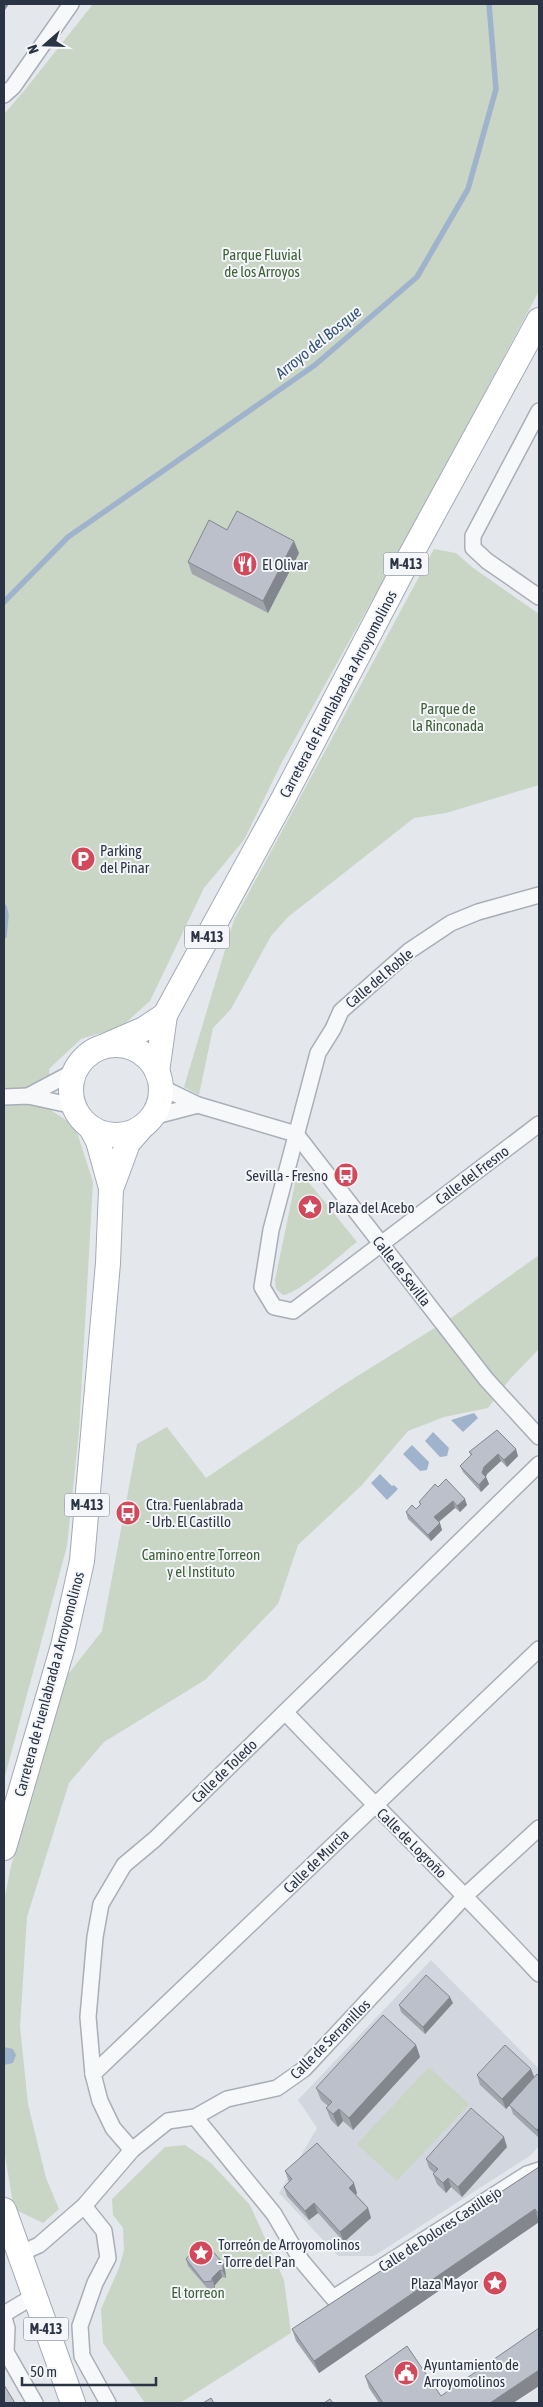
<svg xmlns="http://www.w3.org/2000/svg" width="543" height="2407" font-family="'Asap Condensed',sans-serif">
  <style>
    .built { fill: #d2d6de }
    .green { fill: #c9d6c5 }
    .water { fill: #9fb4cc }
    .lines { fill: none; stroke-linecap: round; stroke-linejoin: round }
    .stream { stroke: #9fb4cc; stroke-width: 5.5 }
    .minor-casing { stroke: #a9aeb7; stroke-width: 18 }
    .primary-casing { stroke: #a3abb8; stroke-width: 26 }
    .minor { stroke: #f7f8fa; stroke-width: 15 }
    .primary { stroke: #fff; stroke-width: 24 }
    .wall { fill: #a1a5ae }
    .shaded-wall { fill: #83868d }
    .building { fill: #bbc0ca; stroke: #83868d }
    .labels { text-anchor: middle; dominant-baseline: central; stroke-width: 4; stroke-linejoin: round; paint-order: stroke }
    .shield { fill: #f4f6f9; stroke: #676e7b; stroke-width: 1 }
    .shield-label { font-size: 14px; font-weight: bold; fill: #2b3445 }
    .park-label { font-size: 15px; fill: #3f6138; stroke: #f4f6f9 }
    .poi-label { font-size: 15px; fill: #2b3445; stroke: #f4f6f9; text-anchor: start }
    .street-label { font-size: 15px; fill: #2b3445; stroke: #f4f6f9 }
    .water-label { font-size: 16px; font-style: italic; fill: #34527a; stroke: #f4f6f9 }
  </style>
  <rect width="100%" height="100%" fill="#e4e7ec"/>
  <path class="built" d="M431 1960 539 2069V2146L531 2155 374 2256H338L279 2193 317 2128 298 2100Z"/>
  <g class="green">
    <path d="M93 4H539V291L415 523 282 762 244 840 204 888 150 1001 121 1027 81 1039 49 1069 52 1111 75 1126 93 1182 79 1431 67 1546 4 1780V114L24 91Z"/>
    <path d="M434 549 456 553 472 567 539 614V785L446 813 414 818 288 917 271 936 231 1009 213 1028 199 1095 184 1087 234 920Z"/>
    <path d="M298 1169 357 1242C341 1254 300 1293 283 1295L276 1289 275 1280Z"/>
    <path d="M539 1255V1349L510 1379 488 1408 444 1417 408 1431 362 1485 298 1545 278 1604 205 1680 104 1742 69 1783 27 1917 20 2027 28 2104 46 2178 59 2209 43 2223 14 2209 4 2150V1901L11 1866 66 1677 102 1631 137 1444 167 1427 206 1478 343 1385 454 1316Z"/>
    <path d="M429 2067 469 2104 397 2181 357 2144Z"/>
    <path d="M185 2145 211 2163 250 2205 284 2280 291 2333 180 2403H145L103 2343 101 2309 119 2268 124 2250 123 2228 113 2215 112 2199 165 2147Z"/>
  </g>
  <g class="water">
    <path d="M474 1413 478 1418 463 1432 451 1420Z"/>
    <path d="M433 1432 449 1448 447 1456 440 1457 425 1441Z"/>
    <path d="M412 1445 429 1462 427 1470 420 1471 403 1454Z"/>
    <path d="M380 1474 392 1486 394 1485 398 1489 387 1500 371 1483Z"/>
    <path d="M4 2047 13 2049 16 2055 13 2063 4 2065Z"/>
  </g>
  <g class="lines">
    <g class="stream">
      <path d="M4 602 68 537 315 365 417 277 468 189 496 89 489 4"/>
      <path d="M4 907 6 915 4 936"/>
    </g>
    <defs>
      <g id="minor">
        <path d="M4 95 13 87 71 4"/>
        <path d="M539 411 473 536V548L487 561 539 597"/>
        <path d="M539 895 478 912 451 923 409 951 341 1011 333 1029 318 1053 271 1230 262 1287 274 1307 293 1311 539 1124"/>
        <path d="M161 1087 198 1105 296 1134 486 1379 539 1437"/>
        <path d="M28 1096 75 1071"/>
        <path d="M4 1097 28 1096 74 1106"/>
        <path d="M152 1117 198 1105"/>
        <path d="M285 1712C369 1800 456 1885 539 1974"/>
        <path d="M93 2074 539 1649"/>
        <path d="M195 2117 274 2214 301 2260 333 2298 527 2174 539 2170"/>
        <path d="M132 2150 113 2128 100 2101 93 2074 88 2017 95 1937 101 1904 124 1865 155 1839 539 1464"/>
        <path d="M84 2206 104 2231 108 2258 95 2283 80 2326 82 2356 108 2403"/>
        <path d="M19 2254 39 2245 84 2206 132 2150 168 2121 195 2117 227 2099 277 2088 304 2069 466 1895 539 1828"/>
        <path d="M4 2314 34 2296"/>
        <path d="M4 2318 7 2328 6 2352 35 2403"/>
      </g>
      <g id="primary">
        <path d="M107 1045 144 1029 165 1015"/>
        <circle cx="116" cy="1090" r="45"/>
        <path d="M157 1072 165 1015 282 801 408 560 539 320"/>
        <path d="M91 1128 98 1141 111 1188"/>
        <path d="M4 1848 63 1646 82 1561 108 1263 111 1189 128 1143 141 1128"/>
        <path d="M4 2210 73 2403"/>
      </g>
    </defs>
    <use href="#minor" class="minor-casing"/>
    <use href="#primary" class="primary-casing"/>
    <use href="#minor" class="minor"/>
    <use href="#primary" class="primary"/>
  </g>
  <g class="wall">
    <path d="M227 530 299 553 268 613 192 574 188 562Z"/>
    <path d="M469 1452 518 1456 507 1467 501 1461 487 1474 486 1477 489 1484 481 1492 463 1472 460 1466 471 1455Z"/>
    <path d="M438 1487 467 1505 460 1512 455 1508 439 1522 442 1530 431 1541 408 1519 406 1512 416 1509 420 1505 419 1502Z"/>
    <path d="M453 2003 425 2034 401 2012 399 2005Z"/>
    <path d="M416 2045 420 2057 353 2130 343 2121 338 2127 331 2120 326 2108 328 2106 321 2100 316 2088Z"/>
    <path d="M531 2069 534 2077H539V2138L513 2114 510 2105 506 2109 480 2085 477 2075Z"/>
    <path d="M507 2147 462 2197 451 2187 446 2193 437 2184 433 2174 434 2173 429 2168 426 2159Z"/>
    <path d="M539 2167V2222L319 2373 296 2341 292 2329Z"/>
    <path d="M285 2171 357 2193 356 2195 368 2208 371 2218 344 2242 318 2213 309 2220 287 2196 284 2187 289 2182Z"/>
    <path d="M186 2259 223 2263 225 2270 226 2278 222 2277 215 2285V2288H207L188 2266Z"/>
    <path d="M365 2376 441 2396 539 2386 513 2403H379L369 2388Z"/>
  </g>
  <g class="shaded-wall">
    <path d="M4 4H9L5 10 4 6Z"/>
    <path d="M294 541 299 553 268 613 263 601Z"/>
    <path d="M516 1449 518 1456 507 1467 504 1460Z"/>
    <path d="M498 1454 501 1461 487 1474 485 1479 486 1477 489 1484 481 1492 479 1485 482 1473 484 1467Z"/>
    <path d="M465 1499 467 1505 460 1512 457 1506Z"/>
    <path d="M453 1501 455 1508 436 1524 434 1517Z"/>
    <path d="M440 1523 442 1530 431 1541 428 1535Z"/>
    <path d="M450 1997 453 2003 425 2034 423 2027Z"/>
    <path d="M416 2045 420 2057 353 2130 349 2118Z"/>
    <path d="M531 2069 535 2079 506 2109 502 2099Z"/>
    <path d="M339 2109 343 2121 338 2127 333 2114Z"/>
    <path d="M539 2127V2136L537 2130Z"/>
    <path d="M504 2137 507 2147 462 2197 458 2187Z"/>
    <path d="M448 2178 451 2187 446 2193 443 2183Z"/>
    <path d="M354 2183 357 2193 353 2198 349 2188Z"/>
    <path d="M314 2203 318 2213 309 2220 305 2211Z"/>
    <path d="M368 2208 371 2218 344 2242 340 2232Z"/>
    <path d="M535 2209 539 2222 319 2373 314 2361Z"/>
    <path d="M223 2263 225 2270 226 2278 223 2271Z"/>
    <path d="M220 2270 222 2277 215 2285V2288L212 2278Z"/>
    <path d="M539 2370V2386L513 2403H490Z"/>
  </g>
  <g class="building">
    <path d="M237 511 294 541 263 601 188 562 209 520 227 530Z"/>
    <path d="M497 1430 516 1449 504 1460 498 1454 484 1467 482 1473 486 1477 479 1485 460 1466 472 1454 469 1452Z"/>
    <path d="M446 1479 465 1499 457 1506 453 1501 434 1517 440 1523 428 1535 406 1512 412 1505 416 1509 421 1504 419 1502 435 1484 438 1487Z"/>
    <path d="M426 1975 450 1997 423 2027 399 2005Z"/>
    <path d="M383 2015 416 2045 349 2118 339 2109 333 2114 326 2108 332 2102 316 2088Z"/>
    <path d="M505 2045 531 2069 502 2099 477 2075Z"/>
    <path d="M537 2074 539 2077V2127L537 2130 509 2105Z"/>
    <path d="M471 2108 504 2137 458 2187 448 2178 443 2183 433 2174 438 2169 426 2159Z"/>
    <path d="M317 2143 354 2183 349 2188 368 2208 340 2232 314 2203 305 2211 284 2187 292 2179 285 2171Z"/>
    <path d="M539 2167V2215L535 2209 314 2361 292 2329Z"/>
    <path d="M202 2244 208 2246 223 2263V2271L220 2270 212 2278V2281L204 2282 186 2259 198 2245Z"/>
    <path d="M539 2328V2370L490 2403H383L365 2376 407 2346 441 2396Z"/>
    <path d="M4 2385 15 2403H4Z"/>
    <path d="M211 2398 214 2403H203Z"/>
    <path d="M330 2399 333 2403H324Z"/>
  </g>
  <defs>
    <symbol id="restaurant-disc" viewBox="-11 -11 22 22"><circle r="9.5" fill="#d1495b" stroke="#f4f6f9"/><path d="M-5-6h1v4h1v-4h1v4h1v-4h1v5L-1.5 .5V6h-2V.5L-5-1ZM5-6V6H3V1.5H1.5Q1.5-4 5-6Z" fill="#fff"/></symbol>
    <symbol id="parking-disc" viewBox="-11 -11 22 22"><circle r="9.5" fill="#d1495b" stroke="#f4f6f9"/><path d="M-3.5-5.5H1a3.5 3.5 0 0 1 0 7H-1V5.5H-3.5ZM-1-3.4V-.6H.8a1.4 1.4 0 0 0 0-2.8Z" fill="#fff"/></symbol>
    <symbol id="bus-disc" viewBox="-11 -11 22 22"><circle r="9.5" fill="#d1495b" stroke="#f4f6f9"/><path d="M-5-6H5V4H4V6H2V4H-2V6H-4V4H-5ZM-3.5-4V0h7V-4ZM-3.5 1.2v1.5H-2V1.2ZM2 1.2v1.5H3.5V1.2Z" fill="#fff"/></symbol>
    <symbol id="sight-disc" viewBox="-11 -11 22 22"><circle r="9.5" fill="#d1495b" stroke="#f4f6f9"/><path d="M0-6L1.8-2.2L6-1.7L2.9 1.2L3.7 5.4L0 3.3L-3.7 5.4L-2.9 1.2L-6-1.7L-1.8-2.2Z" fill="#fff"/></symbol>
    <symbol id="civic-disc" viewBox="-11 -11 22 22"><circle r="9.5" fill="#d1495b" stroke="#f4f6f9"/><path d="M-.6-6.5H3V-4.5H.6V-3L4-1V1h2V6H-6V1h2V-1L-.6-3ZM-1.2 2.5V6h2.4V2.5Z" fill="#fff"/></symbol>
  </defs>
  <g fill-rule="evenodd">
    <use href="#restaurant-disc" x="231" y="550" width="28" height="28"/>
    <use href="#parking-disc" x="69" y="845" width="28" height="28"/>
    <use href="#bus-disc" x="332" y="1161" width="28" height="28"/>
    <use href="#sight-disc" x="296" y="1193" width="28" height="28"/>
    <use href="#bus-disc" x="114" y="1499" width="28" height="28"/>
    <use href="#sight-disc" x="187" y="2239" width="28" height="28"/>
    <use href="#sight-disc" x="481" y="2269" width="28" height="28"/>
    <use href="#civic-disc" x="392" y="2359" width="28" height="28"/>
  </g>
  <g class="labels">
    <g class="shield">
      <rect x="383.5" y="552.5" width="45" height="23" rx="4"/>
      <rect x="184.5" y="925.5" width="45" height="23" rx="4"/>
      <rect x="64.5" y="1493.5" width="45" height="23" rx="4"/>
      <rect x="23.5" y="2317.5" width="45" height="23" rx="4"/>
    </g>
    <g class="shield-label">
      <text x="406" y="564">M-413</text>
      <text x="207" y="937">M-413</text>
      <text x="87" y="1505">M-413</text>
      <text x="46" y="2329">M-413</text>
    </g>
    <g class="park-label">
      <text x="262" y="254">Parque Fluvial<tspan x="262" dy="17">de los Arroyos</tspan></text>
      <text x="448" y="708">Parque de<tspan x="448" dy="17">la Rinconada</tspan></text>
      <text x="201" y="1554">Camino entre Torreon<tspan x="201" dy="17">y el Instituto</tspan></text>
      <text x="198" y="2292">El torreon</text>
    </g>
    <g class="poi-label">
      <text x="262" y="564">El Olivar</text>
      <text x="100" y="850">Parking<tspan x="100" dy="17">del Pinar</tspan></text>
      <text x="328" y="1175" text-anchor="end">Sevilla - Fresno</text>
      <text x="328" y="1207">Plaza del Acebo</text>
      <text x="146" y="1504">Ctra. Fuenlabrada<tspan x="146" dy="17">- Urb. El Castillo</tspan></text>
      <text x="218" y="2244">Torreón de Arroyomolinos<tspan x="218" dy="17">- Torre del Pan</tspan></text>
      <text x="478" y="2283" text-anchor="end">Plaza Mayor</text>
      <text x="424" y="2364">Ayuntamiento de<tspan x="424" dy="17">Arroyomolinos</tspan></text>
    </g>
    <g class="street-label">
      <text transform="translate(338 694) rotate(-62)">Carretera de Fuenlabrada a Arroyomolinos</text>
      <text transform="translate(379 978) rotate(-40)">Calle del Roble</text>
      <text transform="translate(472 1175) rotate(-37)">Calle del Fresno</text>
      <text transform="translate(402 1271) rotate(52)">Calle de Sevilla</text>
      <text transform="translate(49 1684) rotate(-75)">Carretera de Fuenlabrada a Arroyomolinos</text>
      <text transform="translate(224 1771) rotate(-44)">Calle de Toledo</text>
      <text transform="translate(412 1843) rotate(45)">Calle de Logroño</text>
      <text transform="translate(316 1861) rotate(-44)">Calle de Murcia</text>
      <text transform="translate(330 2039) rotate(-45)">Calle de Serranillos</text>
      <text transform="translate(440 2229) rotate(-33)">Calle de Dolores Castillejo</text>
    </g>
    <g class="water-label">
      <text transform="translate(318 342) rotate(-39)">Arroyo del Bosque</text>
    </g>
  </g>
  <rect width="543" height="2407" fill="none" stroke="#2b3445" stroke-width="10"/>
  <g transform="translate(45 45) rotate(250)" stroke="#f4f6f9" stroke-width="4" paint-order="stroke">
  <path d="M0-4L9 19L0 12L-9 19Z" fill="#2b3445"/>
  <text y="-8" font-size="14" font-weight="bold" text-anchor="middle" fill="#2b3445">N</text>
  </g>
  <path d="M22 2377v8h134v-8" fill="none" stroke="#2b3445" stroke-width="2.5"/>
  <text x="30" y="2377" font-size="15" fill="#2b3445" stroke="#f4f6f9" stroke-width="4" paint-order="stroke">50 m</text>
</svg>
